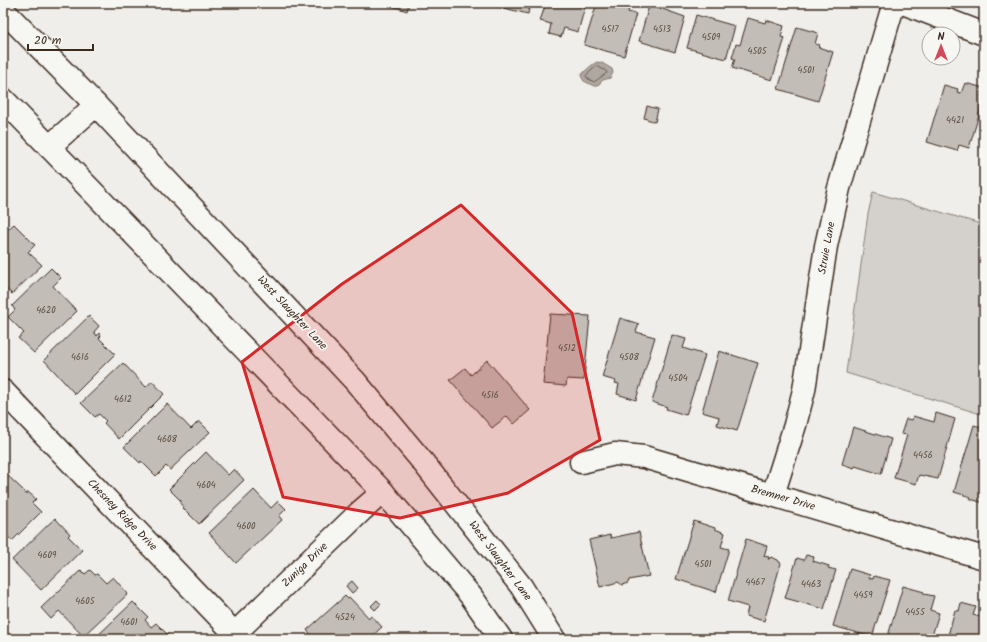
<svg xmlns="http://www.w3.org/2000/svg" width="987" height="642" font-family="Kalam,sans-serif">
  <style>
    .green { fill: #d4d1cc; stroke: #887e75 }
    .water { fill: #afa8a1; stroke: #81766d }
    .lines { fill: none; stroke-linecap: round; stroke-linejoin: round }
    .shore { stroke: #695c52; stroke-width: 1 }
    .building { fill: #c2bdb7; stroke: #3b2a1e }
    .minor-casing { stroke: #3b2a1e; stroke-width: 25 }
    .primary-casing { stroke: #3b2a1e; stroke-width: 25 }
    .minor { stroke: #f6f6f2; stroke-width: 22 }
    .primary { stroke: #f6f6f2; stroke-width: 22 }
    .marked { fill: #d62828; fill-opacity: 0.2; stroke: #d62828; stroke-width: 3; stroke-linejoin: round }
    .labels { text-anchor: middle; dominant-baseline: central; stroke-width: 3.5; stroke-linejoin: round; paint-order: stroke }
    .number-label { font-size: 9px; fill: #5d4f44 }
    .street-label { font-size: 11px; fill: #3b2a1e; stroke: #f6f6f2 }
  </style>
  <rect width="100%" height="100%" fill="#efeeea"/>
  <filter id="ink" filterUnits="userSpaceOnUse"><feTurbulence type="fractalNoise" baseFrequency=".025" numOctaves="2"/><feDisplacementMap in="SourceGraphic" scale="8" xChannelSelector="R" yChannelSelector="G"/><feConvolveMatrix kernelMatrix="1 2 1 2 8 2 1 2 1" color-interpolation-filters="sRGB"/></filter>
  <g filter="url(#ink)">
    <path class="green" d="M873 192 984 225V415L846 373 868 214Z"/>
    <path class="water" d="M597 62 602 63 612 69 613 73 610 78 603 80 597 86H594L584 81 581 76C583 72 594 63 597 62Z"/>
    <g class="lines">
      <path class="shore" d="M597 66 606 71 607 73 594 82 587 78 586 76Z"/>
    </g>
    <g class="building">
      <path d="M389 3H409L407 11 389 5Z"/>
      <path d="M415 3H431L430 7Z"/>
      <path d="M492 3H530L528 14 492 5Z"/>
      <path d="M546 3H586L578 32 564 28 561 37 549 34 551 24 540 21Z"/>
      <path d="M597 3H630L628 12 636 14 624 56 584 45Z"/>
      <path d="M649 6H654L685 17 675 52 639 41Z"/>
      <path d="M696 15 735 26 726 59 687 48Z"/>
      <path d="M748 18 765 23 766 20 784 26 781 37 785 38 772 80 732 68 735 59 732 58 736 44 740 45Z"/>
      <path d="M797 27 818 33 815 44 820 45 818 47 833 52 818 101 778 89Z"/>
      <path d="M965 83 984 88V98L969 148 959 145 957 151 927 142 944 85 958 89 957 92 961 93Z"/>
      <path d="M647 106 658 109 655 122 644 118Z"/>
      <path d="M14 224 35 245 28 252 42 265 12 294 3 286V228L7 230Z"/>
      <path d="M51 268 61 278 53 286 77 311 34 353 18 338 24 333 8 317 15 310 12 306Z"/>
      <path d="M550 314 590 316 584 380 567 379 566 386 543 384Z"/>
      <path d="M89 316 99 326 94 332 97 336 99 333 101 336 99 338 115 354 75 394 44 360Z"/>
      <path d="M620 318 639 324 636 332 655 337 636 400 617 394 619 384 615 383 616 381 602 377Z"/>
      <path d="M672 335 686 339 683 348 705 355 686 415 666 409 667 407 652 402Z"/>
      <path d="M719 351 758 363 737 431 717 425 719 417 702 412Z"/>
      <path d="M487 360 530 410 514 424 507 416 492 428 450 380 465 368 471 375Z"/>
      <path d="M123 363 146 387 152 381 164 394 119 439 104 423 106 421 99 414 95 417 81 403Z"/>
      <path d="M167 404 191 429 199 421 210 432 170 470 166 466 156 476 141 461 140 463 124 447Z"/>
      <path d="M936 413 955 419 938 479 919 475 916 484 894 478 907 435 901 434 906 419 912 420 913 416 934 422Z"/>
      <path d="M974 425 984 428V503L970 499 971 497 954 492Z"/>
      <path d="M853 427 891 439 881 474 855 466 854 468 842 464Z"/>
      <path d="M206 452 228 475 234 469 244 480 199 524 183 508H184L179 502 181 501 169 489Z"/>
      <path d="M7 475 23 490 26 493 25 494 26 495 28 492 36 499 32 503 41 512 12 541 3 532V478Z"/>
      <path d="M254 490 271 508 278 501 286 509 279 516 282 520 236 563 209 533Z"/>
      <path d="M55 518 70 534 68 536 82 550 41 590 12 560Z"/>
      <path d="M694 521 715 528V529L725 533 721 547 729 549 716 592 676 579Z"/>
      <path d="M639 532 649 576 629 580 628 583 622 585 618 582 600 587 589 540 610 535 611 538Z"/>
      <path d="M746 539 767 546 764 556 769 557 768 559H769L771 557 778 560 779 562 781 563 764 621 746 616 748 607 728 601Z"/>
      <path d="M806 555 814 557 813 561 829 566 828 568 836 570 824 609 785 598 797 558 804 560Z"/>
      <path d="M850 569 870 575 869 578 873 579 874 576 890 580 872 637 833 626Z"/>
      <path d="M81 570 85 574 90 570 95 575 97 574 106 583 113 577 128 594 83 636 59 611 51 619 41 608Z"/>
      <path d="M352 581 358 588 352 593 346 586Z"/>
      <path d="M903 586 924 592V594L934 596 930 610 939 613 931 639H887Z"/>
      <path d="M345 596 348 599 350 598 369 618 372 616 382 627 369 639H314L307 630Z"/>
      <path d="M377 600 381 604 375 610 371 606Z"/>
      <path d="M133 602 148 617 145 620 151 627 156 623 170 637 168 639H94Z"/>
      <path d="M961 603 976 607 973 615 984 618V639H947L955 610 959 611Z"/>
    </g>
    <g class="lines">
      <defs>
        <g id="minor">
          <path d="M903 3 984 34"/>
          <path d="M3 391 240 639"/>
          <path d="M581 462 615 454 644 457 984 558"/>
          <path d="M773 495 795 425 804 390 826 246 839 188 894 3"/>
          <path d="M229 639 361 511 383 492"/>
        </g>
        <g id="primary">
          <path d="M3 10 96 105 355 381 422 461 521 586 554 639"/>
          <path d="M3 99 383 492 471 596 501 639"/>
          <path d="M49 147 96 105"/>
        </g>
      </defs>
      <use href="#minor" class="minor-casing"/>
      <use href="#primary" class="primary-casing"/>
      <use href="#minor" class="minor"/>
      <use href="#primary" class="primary"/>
    </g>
  </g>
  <path class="marked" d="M461 205 572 313 600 440 508 493 400 518 283 497 242 362 342 284Z"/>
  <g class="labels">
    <g class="number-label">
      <text x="610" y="29">4517</text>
      <text x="662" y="29">4513</text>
      <text x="711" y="37">4509</text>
      <text x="757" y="51">4505</text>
      <text x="806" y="70">4501</text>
      <text x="955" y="120">4421</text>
      <text x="46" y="310">4620</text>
      <text x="567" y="348">4512</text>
      <text x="80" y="357">4616</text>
      <text x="629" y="357">4508</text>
      <text x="678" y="378">4504</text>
      <text x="490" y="395">4516</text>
      <text x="123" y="399">4612</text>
      <text x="167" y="439">4608</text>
      <text x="923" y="455">4456</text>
      <text x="206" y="485">4604</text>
      <text x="246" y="526">4600</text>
      <text x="47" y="555">4609</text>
      <text x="703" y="564">4501</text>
      <text x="755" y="582">4467</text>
      <text x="811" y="584">4463</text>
      <text x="863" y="595">4459</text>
      <text x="85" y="601">4605</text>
      <text x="915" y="612">4455</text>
      <text x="345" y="617">4524</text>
      <text x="129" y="622">4601</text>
    </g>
    <g class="street-label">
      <text transform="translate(827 248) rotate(-80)">Struie Lane</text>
      <text transform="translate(292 313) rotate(47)">West Slaughter Lane</text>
      <text transform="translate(783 498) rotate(16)">Bremner Drive</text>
      <text transform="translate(122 515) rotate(46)">Chesney Ridge Drive</text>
      <text transform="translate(500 561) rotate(53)">West Slaughter Lane</text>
      <text transform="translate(305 565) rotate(-44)">Zuniga Drive</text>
    </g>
  </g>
  <rect width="987" height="642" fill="none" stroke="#f6f6f2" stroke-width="16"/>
  <rect x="8" y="8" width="971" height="626" fill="none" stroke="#3b2a1e" stroke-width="1.5" filter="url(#ink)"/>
  <g transform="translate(941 46)"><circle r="19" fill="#f6f6f2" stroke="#aba49d"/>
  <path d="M0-3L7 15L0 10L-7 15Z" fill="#d1495b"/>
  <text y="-6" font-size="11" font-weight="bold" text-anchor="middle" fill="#3b2a1e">N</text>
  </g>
  <path d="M28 44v6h65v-6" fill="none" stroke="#3b2a1e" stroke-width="2"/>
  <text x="34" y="44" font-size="12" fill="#3b2a1e" stroke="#f6f6f2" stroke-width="3" paint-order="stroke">20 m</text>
</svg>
